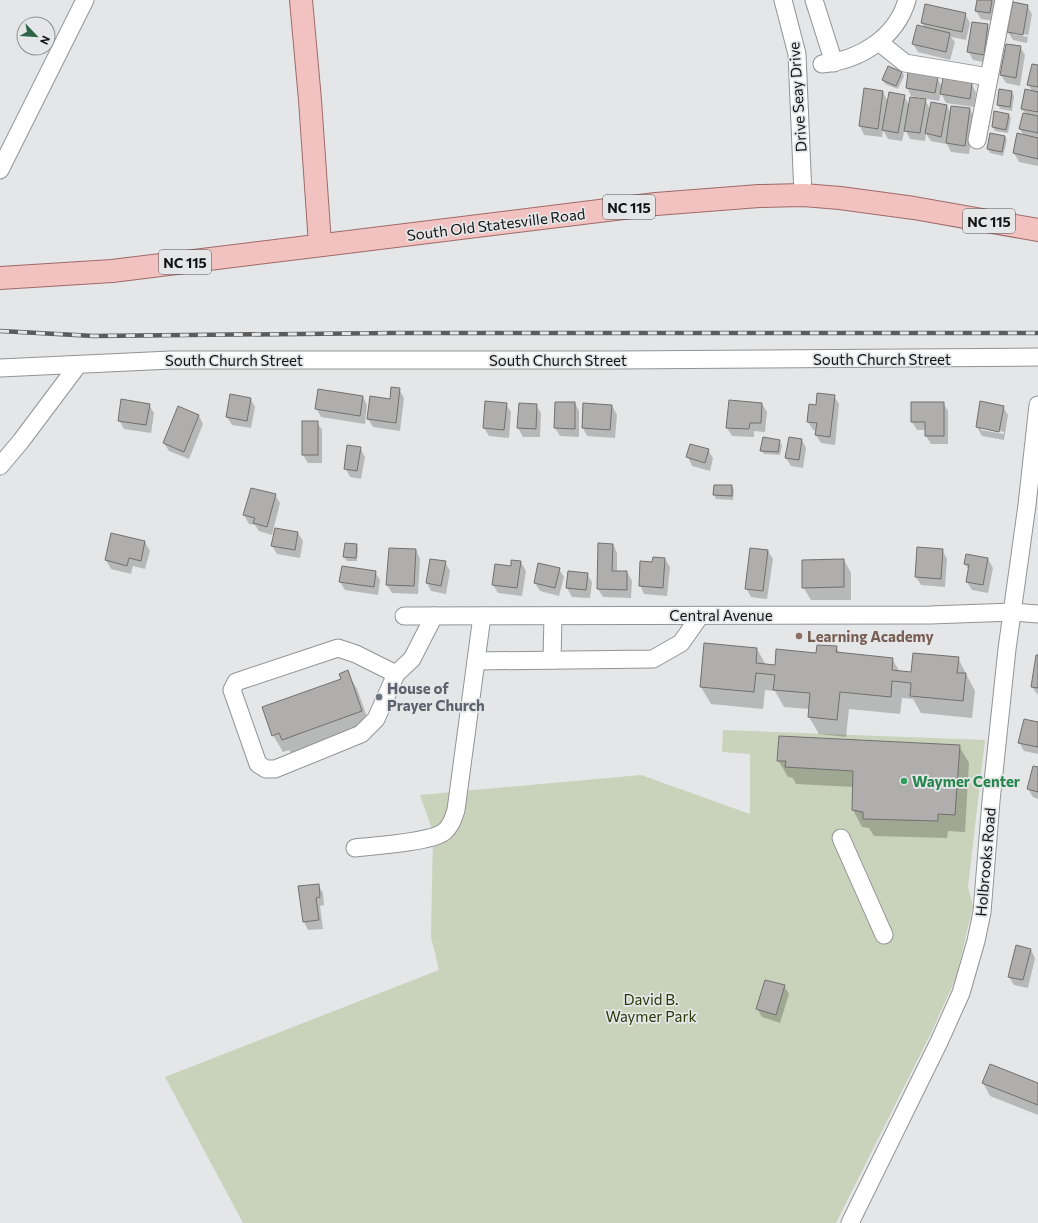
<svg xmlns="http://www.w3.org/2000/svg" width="1038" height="1223" font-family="Commissioner,sans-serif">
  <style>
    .green { fill: #c9d2ba }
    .shadow { fill: #0003; fill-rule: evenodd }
    .building { fill: #afaead; stroke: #71706f }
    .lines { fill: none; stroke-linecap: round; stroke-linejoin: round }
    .minor-casing { stroke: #929394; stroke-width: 19 }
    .major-casing { stroke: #9e6a69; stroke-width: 24 }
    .minor { stroke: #fff; stroke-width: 17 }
    .major { stroke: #f2c2c0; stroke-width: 22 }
    .rail-casing { stroke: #5b5b5c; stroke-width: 4.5 }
    .rail { stroke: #e5e6e7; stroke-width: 3; stroke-dasharray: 9; stroke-linecap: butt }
    .education-dot { fill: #8d6e63; stroke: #e5e6e7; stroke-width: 1.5 }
    .worship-dot { fill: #6b7280; stroke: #e5e6e7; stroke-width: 1.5 }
    .leisure-dot { fill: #2e9e5b; stroke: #e5e6e7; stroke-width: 1.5 }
    .labels { text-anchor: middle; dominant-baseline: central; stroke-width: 3.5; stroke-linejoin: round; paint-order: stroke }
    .shield { fill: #e5e6e7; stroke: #535354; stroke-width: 1 }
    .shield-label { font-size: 14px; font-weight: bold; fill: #141415 }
    .street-label { font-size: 15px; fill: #141415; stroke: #e5e6e7 }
    .education-label { font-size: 15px; font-weight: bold; fill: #785e54; stroke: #e5e6e7; text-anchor: start }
    .worship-label { font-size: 15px; font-weight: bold; fill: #5b616d; stroke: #e5e6e7; text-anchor: start }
    .leisure-label { font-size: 15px; font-weight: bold; fill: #27864d; stroke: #e5e6e7; text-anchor: start }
    .park-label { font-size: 15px; fill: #2b3806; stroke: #e5e6e7 }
  </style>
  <rect width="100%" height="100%" fill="#e5e6e7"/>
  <path class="green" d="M723 730 985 740 968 887 973 906 956 978 931 1033 836 1223H243L165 1077 439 970 431 937 433 832 420 795 641 775 750 814V754L722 752Z"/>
  <g class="shadow">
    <path d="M978 0H998L994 21 981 19 976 11Z"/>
    <path d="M1027 6 1032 14 1027 43 1013 40 1008 32ZM1013 32 1028 35V37L1013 34Z"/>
    <path d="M965 14 970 23 966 40 951 37 955 42 950 60 918 52 913 44 925 28 922 23Z"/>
    <path d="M987 25 992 34 988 63 973 60 969 52Z"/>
    <path d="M1020 47 1025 55 1020 86 1006 83 1001 75Z"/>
    <path d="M1038 66V166L1019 162 1014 153 1018 134 1024 136 1020 129 1026 114 1022 109 1032 92 1029 85Z"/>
    <path d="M902 72 904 76 898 89 885 84 883 80Z"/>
    <path d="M937 78 942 87 972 84 976 93 974 107 946 103 941 93 939 101 911 96 907 87Z"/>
    <path d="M865 89 883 92 888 102 904 96 909 105 925 100 930 109 947 106 951 114 970 109 974 118 969 154 951 152 946 142V144L931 141 926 134 925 141 910 139 905 129 902 141 888 139 883 130 882 137 864 135 860 126Z"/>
    <path d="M1012 92 1014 96 1012 111 1000 109 998 105Z"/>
    <path d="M995 112 1008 114 1011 118 1008 133 995 131 993 127Z"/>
    <path d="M991 134 1005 136 1007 140 1003 156 990 153 988 149Z"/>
    <path d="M399 389 404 398 400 431 373 427 368 419 391 400Z"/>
    <path d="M834 396 839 404 835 445 821 443 816 435 817 430H813L808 422 817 406Z"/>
    <path d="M363 397 367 405 365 424 321 417 316 408Z"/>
    <path d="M250 398 255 407 251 428 232 425 227 417Z"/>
    <path d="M556 403H575L579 411V437L560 436 555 428Z"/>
    <path d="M943 403 948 411V444H931L926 436V430H917L912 422Z"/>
    <path d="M981 403 1003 407 1008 415 1004 440 982 436 977 427ZM981 427 1004 432V434L981 430Z"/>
    <path d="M506 404 511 412 509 438 489 436 484 428Z"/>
    <path d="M520 404 536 405 541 413 540 437H523L518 428Z"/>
    <path d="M762 404 767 412 765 432 754 431V437L732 436 727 428Z"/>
    <path d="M149 405 154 413 151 433 124 429 119 420Z"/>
    <path d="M584 405 612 406 617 415 615 438 587 436 583 428Z"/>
    <path d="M199 416 203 424 189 459 169 451 164 443Z"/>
    <path d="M317 422 322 430V463H308L303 455Z"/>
    <path d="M802 440 806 448 803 468 791 466 786 458Z"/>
    <path d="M779 441 782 445 780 455 764 454 761 450Z"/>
    <path d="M360 448 365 457 361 479 350 477 345 468Z"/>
    <path d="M708 450 713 458 710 471 692 466 688 457Z"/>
    <path d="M715 486H732L734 490 733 500 716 499 714 495Z"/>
    <path d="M275 495 280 503 272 535 259 531 255 525 249 524 244 515Z"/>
    <path d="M298 533 303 541 300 558 277 554 272 546Z"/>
    <path d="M112 534 145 542 150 551 145 569 133 566 131 574 111 569 106 560Z"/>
    <path d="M613 544 617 553V572H627L632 581 631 598 603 597 598 589Z"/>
    <path d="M356 545 358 549 357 561H347L344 557Z"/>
    <path d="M416 550 420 559 418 594 392 593 387 585Z"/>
    <path d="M942 550 947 559 945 587 921 585 916 577Z"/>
    <path d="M768 551 773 559 767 599 751 597 746 588Z"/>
    <path d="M665 559 670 567 667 596 644 594 640 585 653 563Z"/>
    <path d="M988 559 993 568 988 593 972 590 967 582 969 571 965 564Z"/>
    <path d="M844 560 851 573V600H811L803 587Z"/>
    <path d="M445 562 450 571 446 594 431 591 427 583Z"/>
    <path d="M521 562 526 571 522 596 498 593 493 585 511 567Z"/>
    <path d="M559 569 564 577 559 596 540 591 535 583Z"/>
    <path d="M375 572 380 580 378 595 345 590 340 582Z"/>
    <path d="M568 572 587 574 592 582 590 598 572 597 567 588Z"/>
    <path d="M836 647 840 653 892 659 900 672 912 673 958 658 975 691 972 718 921 713 913 699 902 698 900 714 849 709 846 737 819 734 809 717 810 709 784 707 775 691 765 690 763 709 711 704 701 687 757 649 766 665 775 666Z"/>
    <path d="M1038 656V695L1032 687Z"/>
    <path d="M347 672 357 689 371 728 293 756 289 750 283 752 273 735 342 679Z"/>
    <path d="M1038 723V754L1024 751 1019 742Z"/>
    <path d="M959 746 969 763 965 832 948 831 947 838 874 836 869 828 862 827 853 810V787L796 784 793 778 788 777 778 760Z"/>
    <path d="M1038 768V799L1033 797 1028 789Z"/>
    <path d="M318 885 323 893 324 905 320 906 323 929 308 930 304 922 299 887Z"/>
    <path d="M1031 950 1035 958 1028 988 1014 985 1009 977Z"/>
    <path d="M784 986 789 994 780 1023 762 1017 757 1008Z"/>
    <path d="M983 1083 1038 1084V1115L990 1096Z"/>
  </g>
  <g class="building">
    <path d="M977 0H992L990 13 975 11Z"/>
    <path d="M1013 2 1028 5 1023 35 1007 32Z"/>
    <path d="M925 4 966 13 962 32 921 23Z"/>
    <path d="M972 22 988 24 984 55 967 52Z"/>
    <path d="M917 25 950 33 946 52 912 44Z"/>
    <path d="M1006 44 1021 46 1016 78 1000 75Z"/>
    <path d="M1032 64 1038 65V87L1027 85Z"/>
    <path d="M888 66 902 72 896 86 882 80Z"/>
    <path d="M908 72 938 77 935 93 906 88Z"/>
    <path d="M943 78 972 83 970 99 940 94Z"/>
    <path d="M864 88 883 91 878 129 859 126Z"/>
    <path d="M999 89 1012 91 1010 107 997 105Z"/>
    <path d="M1025 89 1038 92V112L1021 109Z"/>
    <path d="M889 92 905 95 898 133 882 130Z"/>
    <path d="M910 97 926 99 920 133 904 131Z"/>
    <path d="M931 102 947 105 941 137 925 133Z"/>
    <path d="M951 106 970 108 965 146 946 143Z"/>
    <path d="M994 111 1009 114 1006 130 992 127Z"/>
    <path d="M1023 113 1038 116V133L1019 129Z"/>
    <path d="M990 133 1005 136 1002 152 987 149Z"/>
    <path d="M1017 133 1038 138V159L1013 153Z"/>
    <path d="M391 387 400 388 396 423 367 419 370 396 390 399Z"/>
    <path d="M318 389 363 396 360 416 315 409Z"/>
    <path d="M817 393 835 395 830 437 815 435 817 423 807 422 809 404 816 405Z"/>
    <path d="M230 394 251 398 247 421 226 417Z"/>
    <path d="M121 399 150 404 146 425 118 421Z"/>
    <path d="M729 400 762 403 761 423H750L749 429 726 428Z"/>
    <path d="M485 401 507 403 504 430 483 428Z"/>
    <path d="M980 401 1004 406 999 432 976 427Z"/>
    <path d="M555 402H575V429L554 428Z"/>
    <path d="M911 402H944V436H925V422H911Z"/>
    <path d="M519 403 537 404 536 429 517 428Z"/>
    <path d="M583 403 612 405 610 430 582 428Z"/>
    <path d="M178 406 199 415 184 452 163 443Z"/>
    <rect x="302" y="421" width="16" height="34"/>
    <path d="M763 437 780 440 778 452 760 451Z"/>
    <path d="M789 437 802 439 799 460 785 458Z"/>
    <path d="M690 444 709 449 705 463 686 457Z"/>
    <path d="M347 445 361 447 357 471 344 469Z"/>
    <path d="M714 485H732V496L713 495Z"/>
    <path d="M251 488 276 494 267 527 253 523 255 518 243 515Z"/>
    <path d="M275 528 298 532 295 550 271 546Z"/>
    <path d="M111 533 145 541 141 561 129 558 127 566 105 560Z"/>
    <path d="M345 543 357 544 356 558 343 557Z"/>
    <path d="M598 543 613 544 612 571H627V590L597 589Z"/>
    <path d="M917 547 943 549 941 579 915 577Z"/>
    <path d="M389 548 416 549 414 586 386 585Z"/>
    <path d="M750 548 768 550 763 591 745 589Z"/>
    <path d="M966 554 988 558 983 585 966 582 969 565 964 564Z"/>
    <path d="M653 557 665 558 663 588 639 586 640 561 652 562Z"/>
    <path d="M430 559 446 561 441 586 426 583Z"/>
    <path d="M844 559V587L802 588V560Z"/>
    <path d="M511 560 521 561 517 588 492 585 495 564 511 566Z"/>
    <path d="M538 563 560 568 555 588 534 583Z"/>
    <path d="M342 566 376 571 374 587 339 582Z"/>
    <path d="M568 571 588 573 586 590 566 588Z"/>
    <path d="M704 643 757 648 756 663 775 665 776 649 816 653 817 645 837 646 836 652 893 658 892 670 911 672 913 653 959 657 957 673H966L963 701 910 696 911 683 892 681 891 697 840 692 837 720 808 717 810 693 773 690 775 675 756 673 754 692 700 687Z"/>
    <path d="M1036 655H1038V688L1031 687Z"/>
    <path d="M348 670 362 711 282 740 279 733 272 736 262 707 341 679 339 674Z"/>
    <path d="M1024 719 1038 722V747L1018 743Z"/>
    <path d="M779 736 960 745 955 815 938 814V821L863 819V812L852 810 853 771 785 767 786 761H777Z"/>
    <path d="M1033 766 1038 767V792L1027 789Z"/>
    <path d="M319 884 320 897 316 898 319 920 303 922 298 886Z"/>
    <path d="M1016 945 1031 949 1023 980 1008 977Z"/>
    <path d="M765 980 785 985 776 1015 756 1009Z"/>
    <path d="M990 1064 1038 1083V1105L982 1083Z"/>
  </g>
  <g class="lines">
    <defs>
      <g id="minor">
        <path d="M783 0 797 54 803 195"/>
        <path d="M814 0 834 63"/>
        <path d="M880 43 905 63 989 77"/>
        <path d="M822 64C860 60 896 38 907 0"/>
        <path d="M977 140 1004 0"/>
        <path d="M0 170 85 0"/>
        <path d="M0 368 171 360H615L1038 357"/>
        <path d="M0 466 21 441 78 365"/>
        <path d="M404 616 930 615 1013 612 1038 614"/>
        <path d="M552 660 553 616"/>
        <path d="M476 661 653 659 681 643 700 616"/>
        <path d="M396 674 356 654 338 648 236 682 232 690 258 764 266 769H275L361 734 376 719 396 674 412 659 434 616"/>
        <path d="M841 838 884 935"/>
        <path d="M355 848C374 846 431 842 444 832 451 826 453 819 456 810L482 616"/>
        <path d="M850 1223 939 1042 961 993 976 941 982 912 991 801 1007 649 1027 505 1038 405"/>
      </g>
      <g id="major">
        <path d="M301 0 310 100 320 244"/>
        <path d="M0 278 112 271 656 204 759 196 803 195 840 198 914 208 1038 230"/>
      </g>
    </defs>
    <use href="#minor" class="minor-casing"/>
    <use href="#major" class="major-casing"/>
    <use href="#minor" class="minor"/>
    <use href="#major" class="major"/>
    <defs>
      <path id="rail" d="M0 331 94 336 393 333H1038"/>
    </defs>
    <use href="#rail" class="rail-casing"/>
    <use href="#rail" class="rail"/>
  </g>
  <circle class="education-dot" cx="799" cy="636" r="4"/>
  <circle class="worship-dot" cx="379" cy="697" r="4"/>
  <circle class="leisure-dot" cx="904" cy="781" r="4"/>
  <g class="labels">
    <g class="shield">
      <rect x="603" y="195" width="52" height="24" rx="3"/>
      <rect x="963" y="209" width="52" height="24" rx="3"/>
      <rect x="159" y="250" width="52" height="24" rx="3"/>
    </g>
    <g class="shield-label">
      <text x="629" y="207">NC 115</text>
      <text x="989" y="221">NC 115</text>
      <text x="185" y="262">NC 115</text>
    </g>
    <g class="street-label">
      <text transform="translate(797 97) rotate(-94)">Drive Seay Drive</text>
      <text transform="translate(496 224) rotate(-7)">South Old Statesville Road</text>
      <text x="882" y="359">South Church Street</text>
      <text x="234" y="360">South Church Street</text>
      <text x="558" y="360">South Church Street</text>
      <text x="721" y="615">Central Avenue</text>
      <text transform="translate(985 862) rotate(-85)">Holbrooks Road</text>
    </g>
    <g class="education-label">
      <text x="807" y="636">Learning Academy</text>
    </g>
    <g class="worship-label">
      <text x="387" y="688">House of<tspan x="387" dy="17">Prayer Church</tspan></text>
    </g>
    <g class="leisure-label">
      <text x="912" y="781">Waymer Center</text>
    </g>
    <g class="park-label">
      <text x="651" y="999">David B.<tspan x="651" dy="17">Waymer Park</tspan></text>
    </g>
  </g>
  <g transform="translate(36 36) rotate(115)"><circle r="19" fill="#e5e6e7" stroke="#919293"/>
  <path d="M0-3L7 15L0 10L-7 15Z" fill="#2f6449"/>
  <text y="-6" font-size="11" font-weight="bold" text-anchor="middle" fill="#141415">N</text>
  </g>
</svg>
